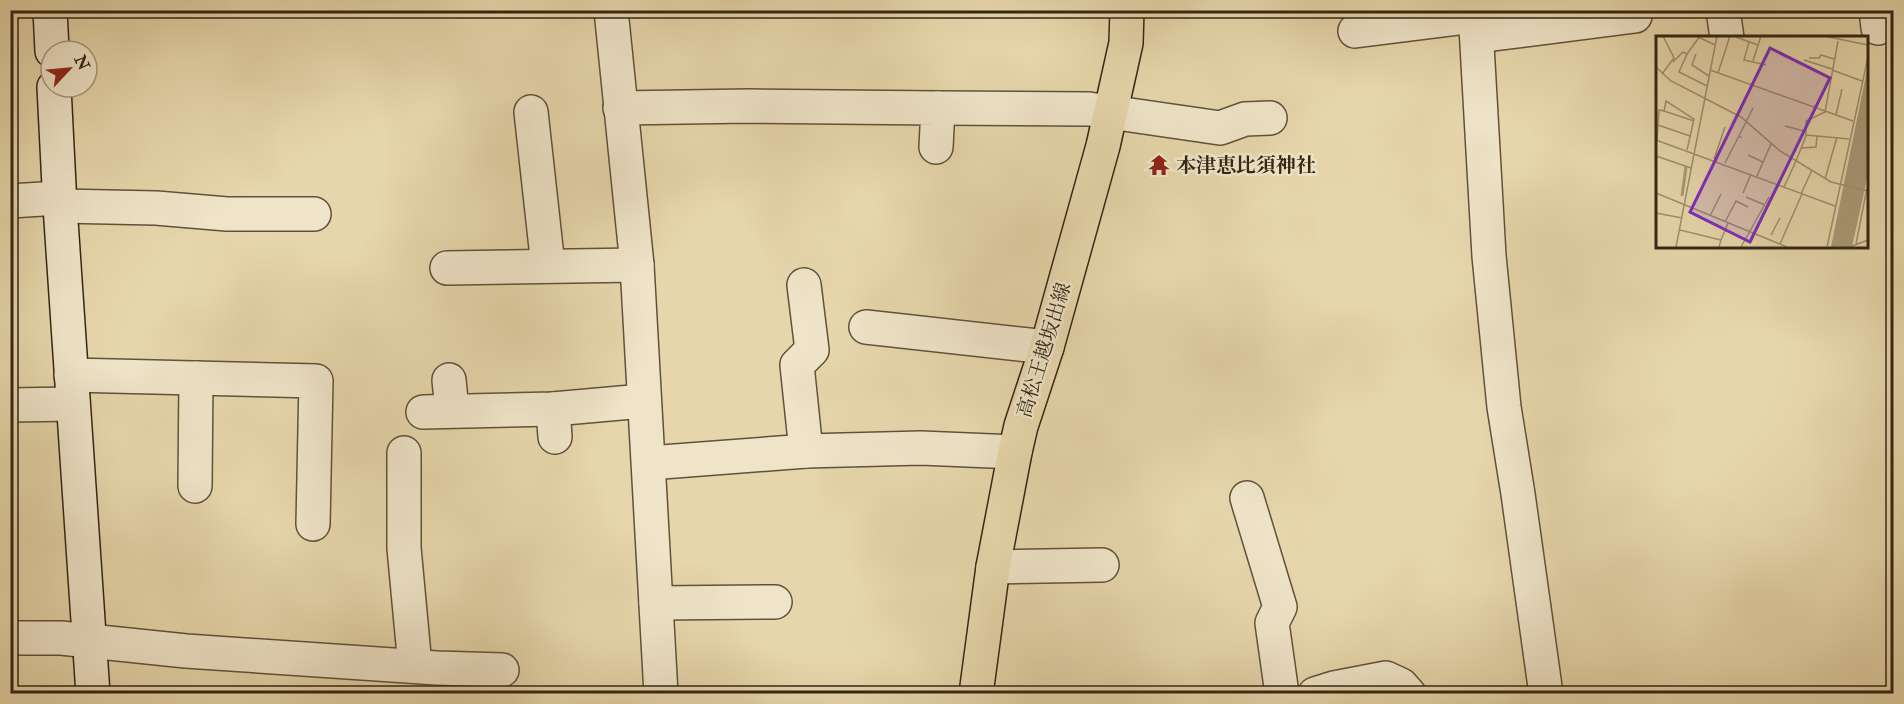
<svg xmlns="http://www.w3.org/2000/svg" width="1904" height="704" font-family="'IM FELL Double Pica','Noto Serif JP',serif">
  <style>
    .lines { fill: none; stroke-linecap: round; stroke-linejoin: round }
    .street-casing { stroke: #60523a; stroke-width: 36 }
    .secondary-casing { stroke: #332615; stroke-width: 36 }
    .primary-casing { stroke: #332615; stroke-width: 36 }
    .street { stroke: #efe4c8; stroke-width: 33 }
    .secondary { stroke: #efe4c8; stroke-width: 33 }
    .primary { stroke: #e6d6ab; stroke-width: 33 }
    .labels { text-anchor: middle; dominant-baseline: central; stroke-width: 5; stroke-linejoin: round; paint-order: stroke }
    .poi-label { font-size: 20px; font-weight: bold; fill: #332615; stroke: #efe4c8; text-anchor: start }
    .street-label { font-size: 20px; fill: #332615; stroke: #efe4c8 }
    .inset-river { fill: none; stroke: #a99a78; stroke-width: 3 }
    .inset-road { fill: none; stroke: #9e906f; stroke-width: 1.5 }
    .view { fill: #7b2cbf; fill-opacity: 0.15; stroke: #7b2cbf; stroke-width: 3 }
    .inset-edge { fill: none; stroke: #332615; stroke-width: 3 }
  </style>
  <rect width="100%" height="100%" fill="#e6d6ab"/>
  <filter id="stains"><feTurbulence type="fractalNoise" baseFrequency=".00333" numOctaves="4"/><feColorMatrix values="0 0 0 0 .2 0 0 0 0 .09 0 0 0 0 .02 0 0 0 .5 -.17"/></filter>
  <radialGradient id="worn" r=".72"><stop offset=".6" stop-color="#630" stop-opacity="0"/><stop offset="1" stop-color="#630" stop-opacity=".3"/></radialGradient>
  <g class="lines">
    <defs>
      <g id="street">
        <path d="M611 10 637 265 661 694"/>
        <path d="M1475 10 1489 256 1504 407 1518 494 1546 694"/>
        <path d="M1723 10 1727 38"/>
        <path d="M1876 10 1878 28"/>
        <path d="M1355 31 1475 16"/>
        <path d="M1477 36 1635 16"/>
        <path d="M620 108 749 106 938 108 936 147"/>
        <path d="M938 108 1089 109 1220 128 1245 119 1270 118"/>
        <path d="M531 112 548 266"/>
        <path d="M10 201 59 198"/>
        <path d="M60 206 156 208 227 214H314"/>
        <path d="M447 268 637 265"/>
        <path d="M866 327 1047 347"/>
        <path d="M71 375 316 381 313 524"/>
        <path d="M449 380 452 410"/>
        <path d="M10 405 73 404"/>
        <path d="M553 409 555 437"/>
        <path d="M423 412 553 409 643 401"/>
        <path d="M806 451 921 448 1015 452"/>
        <path d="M404 453V548L415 666"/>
        <path d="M649 463 806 451 797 365 812 350 804 285"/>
        <path d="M195 486 196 378"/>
        <path d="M1247 498 1280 607 1272 623 1282 694"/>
        <path d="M993 567 1102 565"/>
        <path d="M656 603 775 602"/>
        <path d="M10 638H61L186 651 437 668 502 670"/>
        <path d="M1315 694 1334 688 1386 678 1401 685 1409 694"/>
      </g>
      <g id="secondary">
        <path d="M50 10 52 51"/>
        <path d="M54 87 60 206 93 694"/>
      </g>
      <path id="primary" d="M976 694 993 567 1015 452 1021 426 1047 347 1103 146 1126 43 1127 10"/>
    </defs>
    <use href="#street" class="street-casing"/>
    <use href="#secondary" class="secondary-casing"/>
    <use href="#primary" class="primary-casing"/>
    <use href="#street" class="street"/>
    <use href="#secondary" class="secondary"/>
    <use href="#primary" class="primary"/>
  </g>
  <defs>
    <symbol id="temple-bare" viewBox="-9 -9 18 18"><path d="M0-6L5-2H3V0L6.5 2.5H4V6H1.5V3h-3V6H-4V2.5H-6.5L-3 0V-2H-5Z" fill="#8f2418" stroke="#efe4c8" stroke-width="2.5" paint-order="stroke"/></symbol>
  </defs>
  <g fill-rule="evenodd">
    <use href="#temple-bare" x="1144" y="150" width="30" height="30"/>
  </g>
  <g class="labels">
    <g class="poi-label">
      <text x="1176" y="165">本津恵比須神社</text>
    </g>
    <g class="street-label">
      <text transform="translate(1044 350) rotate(-73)">高松王越坂出線</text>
    </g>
  </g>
  <g transform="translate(1656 36)">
    <rect width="212" height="212" fill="#e6d6ab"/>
    <path d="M211 34V143L196 211H175Z" fill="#a99a78"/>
    <path class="inset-river" d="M26 160 30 131"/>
    <path class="inset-road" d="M40 0 59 9M168 0 212 9M80 1 102 9M93 6 88 24 110 29M31 18 44 0M40 18 36 29 53 40M153 22H163L165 19 178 23M148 24 176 33M97 25 105 0M17 26 27 16 31 18 23 36 51 50M0 31 15 45 85 81 124 115 175 146 212 155M54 34 197 85M176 34 206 45M62 37 74 0M6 38 18 22 7 0M8 75 38 85M180 79 186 53M2 89 34 100M129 90 148 95M150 99 193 103M83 100 97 72M0 104 179 170M1 104 3 74 8 75 10 65 38 83 31 114M146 112 160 111 161 100M92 119 107 126 101 140M0 120 35 132M58 123 69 91M140 125 150 100V85L169 76 182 5M107 126 115 108M69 127 83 100 86 102M169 143 181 101M128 151 140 125M0 157 131 211M87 157 95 138M145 158 156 134M90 161 109 169M0 177 26 182M54 180 65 158M69 186 80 165 92 171M24 194 65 204 63 211M115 199 124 182M65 204 72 187M124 208 146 158M200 208 211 152M20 211 61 0M85 211 113 161M171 211 212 21M194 211 212 204"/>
    <path class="view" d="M114 12 174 42 94 206 34 176Z"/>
    <rect width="212" height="212" class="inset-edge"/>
  </g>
  <rect width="1904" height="704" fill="none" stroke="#e6d6ab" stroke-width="36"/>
  <rect x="12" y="12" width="1880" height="680" fill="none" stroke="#332615" stroke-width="3"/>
  <rect x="18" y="18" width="1868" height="668" fill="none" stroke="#332615" stroke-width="1.5"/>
  <g transform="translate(69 69) rotate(64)"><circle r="28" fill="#efe4c8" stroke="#a49880" stroke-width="1.5"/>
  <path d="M0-4.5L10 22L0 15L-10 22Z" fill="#8f2418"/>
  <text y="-9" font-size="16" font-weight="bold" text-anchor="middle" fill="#332615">N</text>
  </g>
  <rect width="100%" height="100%" filter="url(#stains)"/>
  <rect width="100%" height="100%" fill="url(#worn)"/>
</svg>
